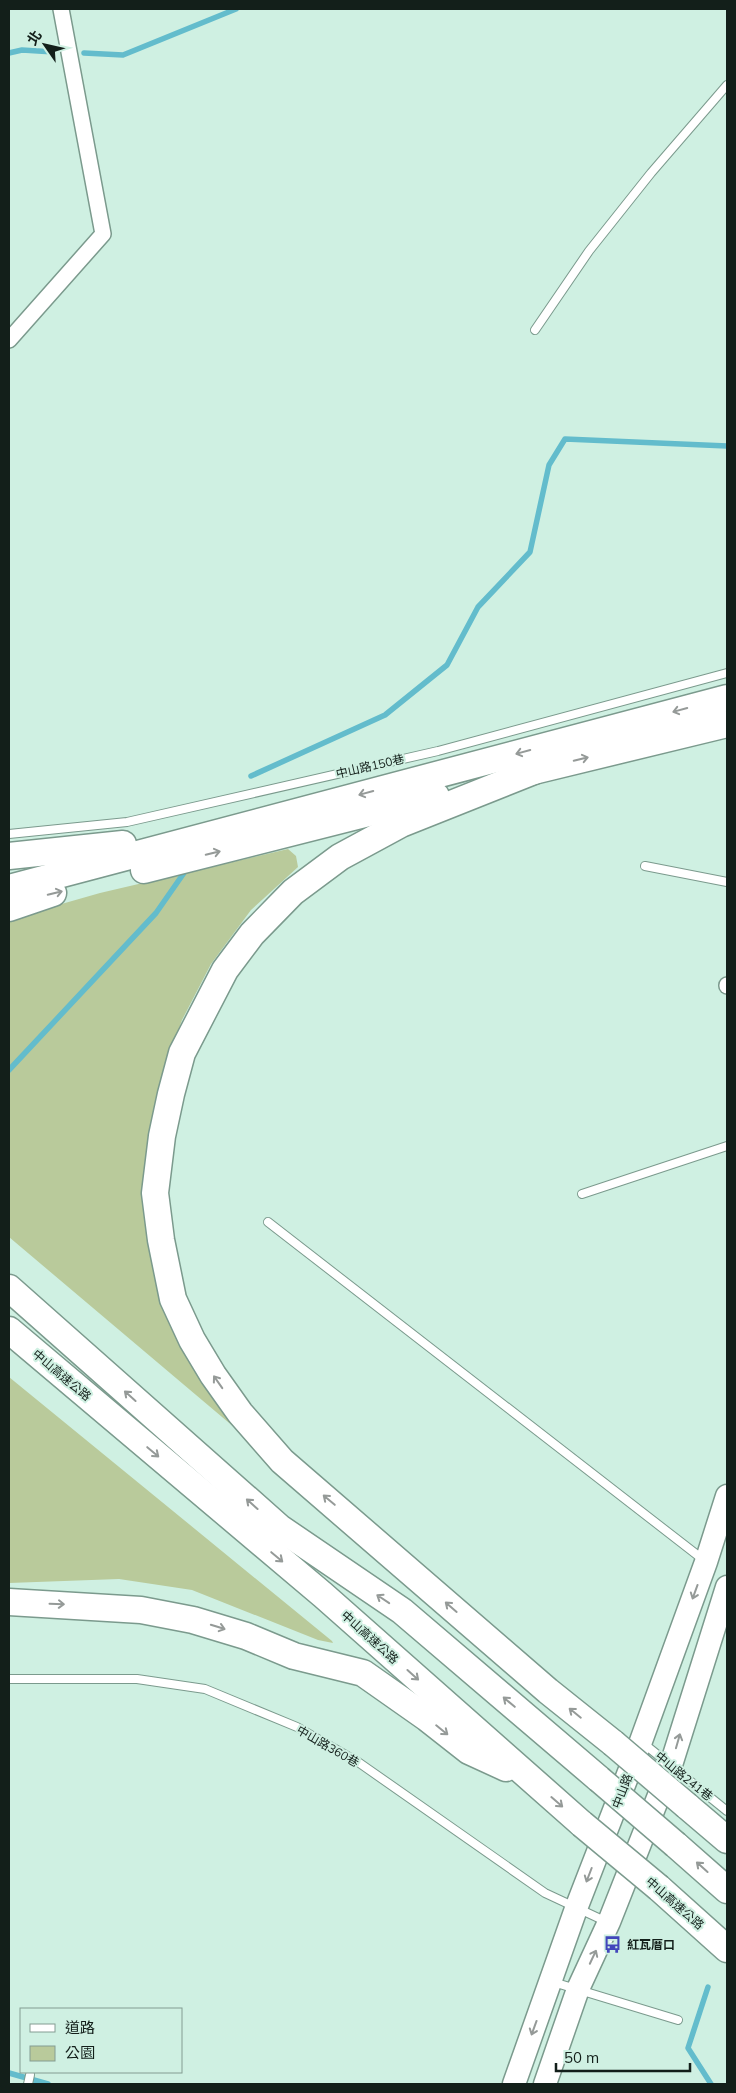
<svg xmlns="http://www.w3.org/2000/svg" width="736" height="2093" font-family="Mulish,'Noto Sans TC',sans-serif">
  <style>
    .green { fill: #b9ca9b }
    .lines { fill: none; stroke-linecap: round; stroke-linejoin: round }
    .stream { stroke: #63bccc; stroke-width: 5.5 }
    .service-casing { stroke: #7b9a8d; stroke-width: 10 }
    .minor-casing { stroke: #7b9a8d; stroke-width: 18 }
    .primary-casing { stroke: #7b9a8d; stroke-width: 25 }
    .motorway-casing { stroke: #7b9a8d; stroke-width: 29 }
    .service { stroke: #fff; stroke-width: 8 }
    .minor { stroke: #fff; stroke-width: 15 }
    .primary { stroke: #fff; stroke-width: 22 }
    .motorway { stroke: #fff; stroke-width: 26 }
    .motorway-bridge-casing { stroke: #7b9a8d; stroke-width: 29; stroke-linecap: butt }
    .motorway-bridge { stroke: #fff; stroke-width: 26 }
    .oneway { stroke: #959a98 }
    .labels { text-anchor: middle; dominant-baseline: central; stroke-width: 4; stroke-linejoin: round; paint-order: stroke }
    .street-label { font-size: 12px; fill: #131f1a; stroke: #cff0e2 }
    .poi-label { font-size: 12px; font-weight: bold; fill: #131f1a; stroke: #cff0e2; text-anchor: start }
  </style>
  <rect width="100%" height="100%" fill="#cff0e2"/>
  <g class="green">
    <path d="M288 849 296 856 298 867 251 910 211 964 182 1020 164 1071 155 1105 150 1143 145 1204 241 1433 9 1237V919L100 893Z"/>
    <path d="M9 1377 332 1641 333 1643 318 1640 192 1590 119 1579 9 1583Z"/>
  </g>
  <g class="lines">
    <g class="stream">
      <path d="M9 53 22 50 54 52"/>
      <path d="M84 53 123 55 236 9"/>
      <path d="M251 776 385 715 447 665 478 607 530 552 549 465 565 439 727 446"/>
      <path d="M9 1070 156 913 186 870"/>
      <path d="M708 1987 688 2048 711 2084"/>
      <path d="M9 2073 48 2084"/>
    </g>
    <defs>
      <g id="service">
        <path d="M535 330 589 251 651 173 727 85"/>
        <path d="M9 834 127 822 438 751 727 673"/>
        <path d="M645 866 727 882"/>
        <path d="M582 1194 727 1146"/>
        <path d="M268 1222 705 1561"/>
        <path d="M9 1679H137L205 1689 297 1727 358 1762 545 1893 607 1922"/>
        <path d="M643 1743 727 1811"/>
        <path d="M553 1982 678 2020"/>
        <path d="M28 2084 30 2075"/>
      </g>
      <g id="minor">
        <path d="M9 340 103 234 61 9"/>
        <path d="M727 985V986"/>
      </g>
      <g id="primary">
        <path d="M514 2084 577 1906 641 1741 706 1562 727 1496"/>
        <path d="M545 2084 578 1989 609 1922 671 1765 727 1587"/>
      </g>
      <g id="motorway">
        <path d="M534 771 401 824 340 857 293 892 252 934 225 970 182 1053 171 1094 162 1136 155 1193 161 1240 173 1299 192 1340 213 1375 240 1413 282 1461 548 1691 613 1743"/>
        <path d="M517 775 727 724"/>
        <path d="M9 856 123 844"/>
        <path d="M144 870 436 796"/>
        <path d="M9 888 727 698"/>
        <path d="M9 908 53 893"/>
        <path d="M9 1288 280 1528 402 1611 599 1779"/>
        <path d="M9 1330 323 1595 582 1824"/>
        <path d="M9 1602 141 1610 193 1620 246 1636 294 1656 363 1673 427 1718 469 1751 506 1768"/>
        <path d="M687 1806 727 1840"/>
        <path d="M676 1845 727 1890"/>
        <path d="M659 1888 727 1949"/>
      </g>
    </defs>
    <use href="#service" class="service-casing"/>
    <use href="#minor" class="minor-casing"/>
    <use href="#primary" class="primary-casing"/>
    <use href="#motorway" class="motorway-casing"/>
    <use href="#service" class="service"/>
    <use href="#minor" class="minor"/>
    <use href="#primary" class="primary"/>
    <use href="#motorway" class="motorway"/>
    <defs>
      <g id="motorway-bridge">
        <path d="M613 1743 687 1806"/>
        <path d="M599 1779 676 1845"/>
        <path d="M582 1824 659 1888"/>
      </g>
    </defs>
    <use href="#motorway-bridge" class="motorway-bridge-casing"/>
    <use href="#motorway-bridge" class="motorway-bridge"/>
  </g>
  <defs><path id="oneway-shaft" d="M-6 0H5M1.5-3L5.5 0L1.5 3" fill="none" stroke-width="1.6" stroke-linecap="round" stroke-linejoin="round" transform="scale(1.25)"/></defs>
  <g class="oneway">
    <use href="#oneway-shaft" transform="translate(680 710) rotate(165)"/>
    <use href="#oneway-shaft" transform="translate(523 752) rotate(165)"/>
    <use href="#oneway-shaft" transform="translate(581 759) rotate(-14)"/>
    <use href="#oneway-shaft" transform="translate(366 793) rotate(165)"/>
    <use href="#oneway-shaft" transform="translate(213 853) rotate(-14)"/>
    <use href="#oneway-shaft" transform="translate(55 893) rotate(-14)"/>
    <use href="#oneway-shaft" transform="translate(218 1382) rotate(-125)"/>
    <use href="#oneway-shaft" transform="translate(130 1396) rotate(-138)"/>
    <use href="#oneway-shaft" transform="translate(153 1452) rotate(40)"/>
    <use href="#oneway-shaft" transform="translate(329 1500) rotate(-140)"/>
    <use href="#oneway-shaft" transform="translate(252 1504) rotate(-138)"/>
    <use href="#oneway-shaft" transform="translate(277 1557) rotate(40)"/>
    <use href="#oneway-shaft" transform="translate(695 1592) rotate(110)"/>
    <use href="#oneway-shaft" transform="translate(383 1599) rotate(-146)"/>
    <use href="#oneway-shaft" transform="translate(57 1604) rotate(2)"/>
    <use href="#oneway-shaft" transform="translate(451 1607) rotate(-139)"/>
    <use href="#oneway-shaft" transform="translate(218 1627) rotate(17)"/>
    <use href="#oneway-shaft" transform="translate(413 1675) rotate(42)"/>
    <use href="#oneway-shaft" transform="translate(509 1702) rotate(-140)"/>
    <use href="#oneway-shaft" transform="translate(575 1713) rotate(-141)"/>
    <use href="#oneway-shaft" transform="translate(442 1730) rotate(39)"/>
    <use href="#oneway-shaft" transform="translate(678 1741) rotate(-74)"/>
    <use href="#oneway-shaft" transform="translate(557 1802) rotate(41)"/>
    <use href="#oneway-shaft" transform="translate(702 1867) rotate(-138)"/>
    <use href="#oneway-shaft" transform="translate(589 1875) rotate(111)"/>
    <use href="#oneway-shaft" transform="translate(593 1957) rotate(-65)"/>
    <use href="#oneway-shaft" transform="translate(534 2028) rotate(110)"/>
  </g>
  <defs>
    <symbol id="bus-bare" viewBox="-9 -9 18 18"><path d="M-5-6H5V4H4V6H2V4H-2V6H-4V4H-5ZM-3.5-4V0h7V-4ZM-3.5 1.2v1.5H-2V1.2ZM2 1.2v1.5H3.5V1.2Z" fill="#4246bb" stroke="#cff0e2" stroke-width="2.5" paint-order="stroke"/></symbol>
  </defs>
  <g fill-rule="evenodd">
    <use href="#bus-bare" x="600" y="1932" width="25" height="25"/>
  </g>
  <g class="labels">
    <g class="street-label">
      <text transform="translate(370 766) rotate(-13)">中山路150巷</text>
      <text transform="translate(62 1375) rotate(40)">中山高速公路</text>
      <text transform="translate(370 1637) rotate(42)">中山高速公路</text>
      <text transform="translate(328 1746) rotate(30)">中山路360巷</text>
      <text transform="translate(684 1776) rotate(39)">中山路241巷</text>
      <text transform="translate(622 1791) rotate(-69)">中山路</text>
      <text transform="translate(675 1903) rotate(41)">中山高速公路</text>
    </g>
    <g class="poi-label">
      <text x="627" y="1944">紅瓦厝口</text>
    </g>
  </g>
  <rect width="736" height="2093" fill="none" stroke="#131f1a" stroke-width="20"/>
  <rect x="20" y="2008" width="162" height="65" fill="#cff0e2" stroke="#849c92"/>
  <rect x="30" y="2024" width="25" height="8" fill="#ffffff" stroke="#849c92"/>
  <text x="65" y="2033" font-size="15" fill="#131f1a">道路</text>
  <rect x="30" y="2046" width="25" height="15" fill="#b9ca9b" stroke="#849c92"/>
  <text x="65" y="2058" font-size="15" fill="#131f1a">公園</text>
  <g transform="translate(45 45) rotate(304)" stroke="#cff0e2" stroke-width="4" paint-order="stroke">
  <path d="M0-4L9 19L0 12L-9 19Z" fill="#131f1a"/>
  <text y="-8" font-size="14" font-weight="bold" text-anchor="middle" fill="#131f1a">北</text>
  </g>
  <path d="M556 2063v8h134v-8" fill="none" stroke="#131f1a" stroke-width="2.5"/>
  <text x="564" y="2063" font-size="15" fill="#131f1a" stroke="#cff0e2" stroke-width="4" paint-order="stroke">50 m</text>
</svg>
